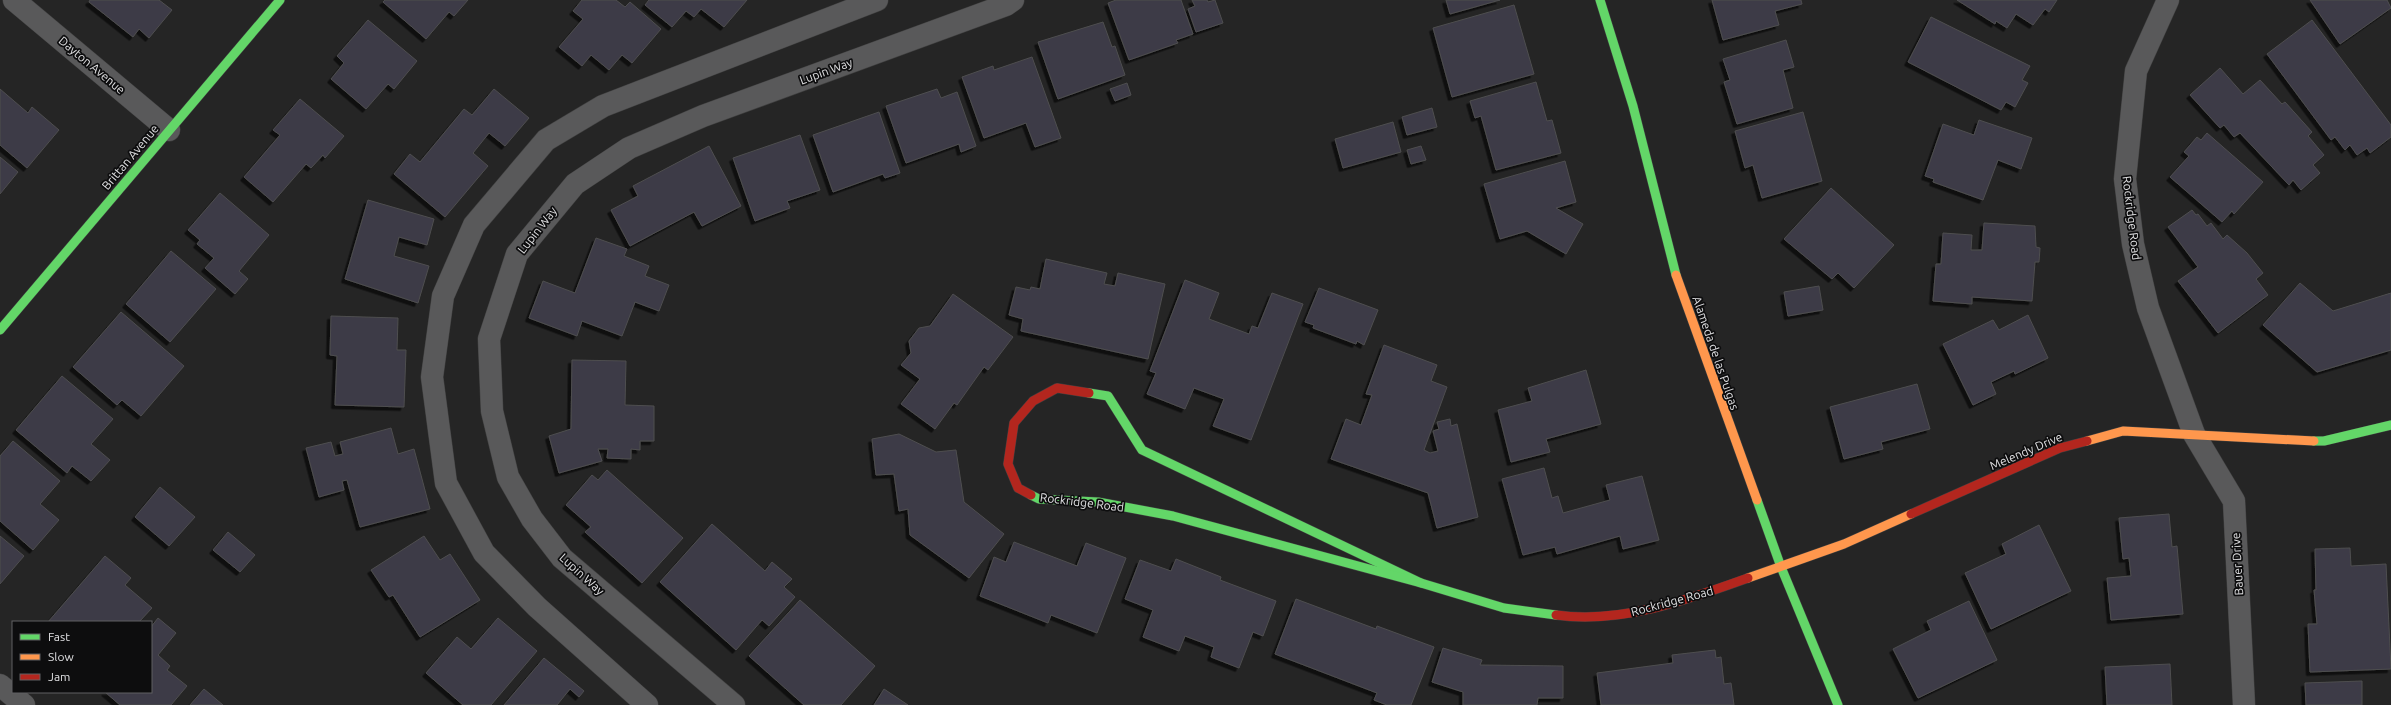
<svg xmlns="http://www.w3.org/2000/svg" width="2391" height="705" font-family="Ubuntu,sans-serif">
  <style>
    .building { fill: #3d3a46; stroke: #4e4e4f; filter: url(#shadow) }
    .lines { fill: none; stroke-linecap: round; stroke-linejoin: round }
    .street-casing { stroke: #404040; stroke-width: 23 }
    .fast-casing { stroke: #404040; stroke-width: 10 }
    .slow-casing { stroke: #404040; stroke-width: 10 }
    .jam-casing { stroke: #404040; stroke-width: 10 }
    .street { stroke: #59595a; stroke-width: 22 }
    .fast { stroke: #63d668; stroke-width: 9 }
    .slow { stroke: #ff974d; stroke-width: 9 }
    .jam { stroke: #b3261e; stroke-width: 9 }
    .labels { text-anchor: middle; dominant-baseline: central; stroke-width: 3.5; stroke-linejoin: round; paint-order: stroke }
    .street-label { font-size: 12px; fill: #e0e0e2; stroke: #0d0d0e }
  </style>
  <defs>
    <filter id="shadow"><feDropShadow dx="-3.5" dy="3.5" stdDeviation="0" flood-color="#0009"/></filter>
  </defs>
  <rect width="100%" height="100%" fill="#252525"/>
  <g class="building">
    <path d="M90 0H159L172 10 149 38 139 29 133 37 89 2Z"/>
    <path d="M385 0H468L454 16 449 12 426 39 383 2Z"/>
    <path d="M582 0H616L625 7 630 2 661 29 632 63 622 55 609 70 591 55 582 66 559 47 583 19 573 11Z"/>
    <path d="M649 0H747L724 27 701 9 694 17 686 11 672 27 645 5Z"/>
    <path d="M1116 0H1181L1193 34 1176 40 1178 43 1129 60 1108 3Z"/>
    <path d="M1192 0H1207L1208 2 1215 0 1223 23 1196 32 1188 9 1195 6Z"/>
    <path d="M1446 0H1500L1450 14Z"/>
    <path d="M1712 0H1801L1802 4 1775 11 1779 25 1723 40Z"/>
    <path d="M1957 0H2057L2049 12 2045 9 2033 25 2016 14 2007 28 1996 21 1995 24Z"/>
    <path d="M2310 0H2387L2391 8 2340 44Z"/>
    <path d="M1514 5 1534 74 1452 97 1433 28Z"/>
    <path d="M1931 17 2030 66 2022 80 2028 83 2015 107 2006 102 2001 110 1908 62Z"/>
    <path d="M368 20 417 61 394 89 388 84 366 109 331 79 344 63 337 56Z"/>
    <path d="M2312 20 2391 125V137L2370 153 2367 148 2357 155 2350 145 2345 150 2335 137 2331 140 2267 54Z"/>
    <path d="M1103 22 1112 47 1115 46 1125 75 1058 99 1038 42Z"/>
    <path d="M1786 40 1794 67 1783 70 1793 108 1737 124 1724 82 1730 80 1723 59Z"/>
    <path d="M1032 57 1061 138 1035 147 1026 123 984 138 962 77 993 66 994 70Z"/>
    <path d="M2220 68 2243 94 2260 80 2282 104 2285 102 2312 132 2308 136 2324 155 2313 165 2320 173 2301 190 2293 180 2289 185 2240 133 2234 137 2224 125 2220 128 2190 95Z"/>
    <path d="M1536 82 1547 121 1552 120 1561 153 1496 170 1481 116 1475 118 1470 101Z"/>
    <path d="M1127 83 1131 95 1115 101 1110 89Z"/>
    <path d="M0 89 28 113 32 107 59 130 27 168 0 145Z"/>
    <path d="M494 89 529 118 505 146 489 133 473 153 488 166 445 217 394 174 410 154 420 162 464 109 472 115Z"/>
    <path d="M937 89 941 98 957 92 976 146 961 152 959 144 906 163 886 106Z"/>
    <path d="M300 99 344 136 325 158 323 155 311 168 306 164 273 202 244 177 280 135 273 130Z"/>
    <path d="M1432 108 1437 127 1407 135 1402 117Z"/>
    <path d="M879 112 900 173 885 178 883 174 833 192 813 135Z"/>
    <path d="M1803 112 1822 181 1762 198 1753 165 1745 168 1735 131Z"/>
    <path d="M1979 120 2032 138 2021 169 1998 160 1983 200 1933 182 1934 179 1925 176 1943 124 1974 135Z"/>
    <path d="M1393 122 1401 152 1343 168 1335 139Z"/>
    <path d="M2207 133 2263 182 2234 214 2232 211 2222 222 2170 177 2189 156 2184 152 2197 137 2201 140Z"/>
    <path d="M800 135 820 190 787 201 790 208 755 221 733 158Z"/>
    <path d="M709 146 741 206 702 226 694 212 630 246 611 210 638 196 633 186Z"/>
    <path d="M1421 146 1426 160 1411 164 1407 150Z"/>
    <path d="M0 157 18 172 0 194Z"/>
    <path d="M1565 161 1576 202 1556 208 1583 224 1566 254 1527 231 1500 239 1484 184Z"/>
    <path d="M1831 188 1894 245 1854 288 1838 273 1832 279 1784 239Z"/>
    <path d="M220 193 269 235 239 271 248 279 235 294 205 268 214 258 197 244 200 240 188 230Z"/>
    <path d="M368 200 434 219 427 245 399 237 394 256 429 266 418 303 345 279Z"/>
    <path d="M2192 210 2196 215 2198 214 2207 226 2211 223 2223 239 2227 235 2247 253 2263 273 2256 279 2268 295 2218 333 2178 281 2198 267 2168 227Z"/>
    <path d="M1984 223 2035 226 2036 247 2040 248 2039 262H2035L2032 301 1972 297V304L1933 301 1936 264H1941L1943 233 1972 235 1971 250H1982Z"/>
    <path d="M596 238 627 249 624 256 649 266 645 276 669 285 659 311 635 302 622 336 582 321 577 336 529 318 543 281 575 293Z"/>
    <path d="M171 251 216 289 170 342 126 304Z"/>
    <path d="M1046 259 1107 273 1104 284 1115 286 1118 273 1165 284 1148 359 1021 331 1023 319 1009 315 1016 287 1030 290 1031 287 1040 289Z"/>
    <path d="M1185 280 1219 293 1209 319 1249 334 1252 326 1258 328 1272 293 1303 304 1251 440 1213 426 1224 399 1194 388 1185 409 1147 394 1156 373 1150 371Z"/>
    <path d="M2300 283 2333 311 2391 293V350L2317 372 2263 325Z"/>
    <path d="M1819 286 1823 310 1788 316 1784 292Z"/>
    <path d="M1319 288 1378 310 1364 345 1357 341 1356 344 1313 328 1314 325 1305 322Z"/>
    <path d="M953 294 1013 337 988 370 984 367 957 405 954 403 935 429 901 404 920 379 901 365 911 353 909 341 919 328 930 326Z"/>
    <path d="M121 312 184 366 141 416 122 400 117 405 73 367Z"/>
    <path d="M2028 315 2048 358 2015 374 2014 371 1991 382 1996 394 1973 405 1943 344 1993 320 1999 330Z"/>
    <path d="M331 316 398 318 397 350H406L404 407 335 405 337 356 330 355Z"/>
    <path d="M1384 345 1437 365 1431 381 1447 387 1424 450 1430 453 1438 451 1433 431 1439 429 1437 422 1450 419 1451 426 1457 424 1478 517 1437 528 1428 493 1331 459 1346 419 1361 425 1372 395 1366 394Z"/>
    <path d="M572 360 626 361 625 405 654 406V441H640V450L631 449V459L607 458 608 449H598L602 461 559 473 549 436 571 429Z"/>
    <path d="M1586 370 1601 424 1546 439 1550 452 1511 462 1498 410 1532 401 1528 388Z"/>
    <path d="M62 376 113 419 91 444 110 460 91 481 72 466 67 473 16 430Z"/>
    <path d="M1917 384 1930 429 1881 442 1883 449 1844 459 1830 407Z"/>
    <path d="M391 428 398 454 414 449 430 509 360 527 347 480 342 481 344 490 319 497 306 448 331 442 335 456 343 454 340 442Z"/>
    <path d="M899 434 936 452 956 450 964 502 1004 534 969 578 910 535 908 509 899 511 894 474 876 475 872 439Z"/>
    <path d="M13 441 60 481 40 504 59 520 33 550 0 521V456Z"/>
    <path d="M1544 468 1552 498 1558 496 1563 513 1610 500 1606 485 1642 476 1659 540 1623 549 1620 536 1557 554 1555 547 1523 555 1502 479Z"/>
    <path d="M607 470 683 538 642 583 585 532 591 527 566 505 592 475 598 480Z"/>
    <path d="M160 487 195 517 169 546 135 517Z"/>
    <path d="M2169 514 2172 547 2177 546 2183 614 2111 620 2107 578 2131 576 2129 558 2123 559 2119 518Z"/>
    <path d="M712 524 765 571 772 562 792 579 784 587 795 597 769 626 762 620 736 650 660 582Z"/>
    <path d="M2039 525 2071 591 1991 629 1965 573 2006 554 2002 544Z"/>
    <path d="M228 532 255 555 240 572 213 550Z"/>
    <path d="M0 536 24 556 0 584Z"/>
    <path d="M424 536 440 560 450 554 480 600 420 637 393 595 389 597 371 570Z"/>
    <path d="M1014 542 1077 566 1086 543 1126 558 1097 633 1051 615 1048 623 980 596 994 557 1006 562Z"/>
    <path d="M2350 548 2351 566 2386 564 2391 669 2310 672 2308 624H2317L2314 590H2316L2315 549Z"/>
    <path d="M105 556 131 578 125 585 152 608 139 622H48Z"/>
    <path d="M1176 559 1221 577 1220 580 1276 601 1263 636 1253 632 1239 668 1211 657 1214 647 1185 636 1179 651 1143 637 1153 610 1125 599 1140 560 1171 571Z"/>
    <path d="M1296 599 1376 629 1377 626 1434 647 1411 705H1387L1374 700 1377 693 1275 654Z"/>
    <path d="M800 600 875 666 841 705H804L749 656Z"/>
    <path d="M1969 601 1997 660 1918 698 1893 649 1931 630 1927 621Z"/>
    <path d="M158 618 176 633 158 655 170 666 167 670 187 686 171 705H120L105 692H151V627Z"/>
    <path d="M498 618 537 651 491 705H463L426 673 457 637 471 649Z"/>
    <path d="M1443 648 1482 660 1480 665 1563 666V698H1538L1537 705H1463V692L1432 682Z"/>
    <path d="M1715 650 1716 658 1721 657 1724 684 1731 683 1734 705H1601L1597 673 1673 663 1672 655Z"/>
    <path d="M544 658 584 691 579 697 570 689 557 705H504Z"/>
    <path d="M2170 664 2172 705H2107L2105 667Z"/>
    <path d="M2362 681V705H2306L2305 683Z"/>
    <path d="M204 689 223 705H190Z"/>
    <path d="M884 689 908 705H874Z"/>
  </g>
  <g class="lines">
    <defs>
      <g id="street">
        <path d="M14 0 169 130"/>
        <path d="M2168 0 2136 71 2125 179 2133 244 2148 308 2194 434 2234 501 2244 705"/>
        <path d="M0 685 24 705"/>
        <path d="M647 705 537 607 484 553 446 483 432 377 443 296 474 225 546 140 603 106 877 0"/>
        <path d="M734 705 562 558 532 519 508 477 492 411 489 339 517 254 575 184 629 148 703 116 1006 5 1013 0"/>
      </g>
      <g id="fast">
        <path d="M1600 0 1633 106 1676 275"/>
        <path d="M0 330 280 0"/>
        <path d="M1089 393 1108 396 1142 450 1421 583"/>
        <path d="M2314 441H2324L2391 425"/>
        <path d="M1031 495 1039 499 1098 502 1173 516 1421 583 1504 608 1556 615"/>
        <path d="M1757 500 1781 567 1838 705"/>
      </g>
      <g id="slow">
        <path d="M1676 275 1757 500"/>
        <path d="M2087 441 2123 431 2314 441"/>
        <path d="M1748 578 1844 544 1911 514"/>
      </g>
      <g id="jam">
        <path d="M1031 495 1018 488 1008 464 1014 423 1033 401 1057 388 1089 393"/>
        <path d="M1911 514 2060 448 2087 441"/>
        <path d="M1556 615C1622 624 1687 600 1748 578"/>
      </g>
    </defs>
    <use href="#street" class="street-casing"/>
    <use href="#fast" class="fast-casing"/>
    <use href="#slow" class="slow-casing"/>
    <use href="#jam" class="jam-casing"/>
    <use href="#street" class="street"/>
    <use href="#fast" class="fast"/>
    <use href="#slow" class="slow"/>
    <use href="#jam" class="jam"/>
  </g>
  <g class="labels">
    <g class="street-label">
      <text transform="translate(92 65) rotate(40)">Dayton Avenue</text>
      <text transform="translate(826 71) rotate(-20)">Lupin Way</text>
      <text transform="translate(130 157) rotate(-50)">Brittan Avenue</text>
      <text transform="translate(2132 218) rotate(83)">Rockridge Road</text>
      <text transform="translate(537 230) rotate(-52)">Lupin Way</text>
      <text transform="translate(1716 353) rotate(71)">Alameda de las Pulgas</text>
      <text transform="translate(2026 451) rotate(-23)">Melendy Drive</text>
      <text transform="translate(1082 502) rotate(7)">Rockridge Road</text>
      <text transform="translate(2237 564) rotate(-93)">Bauer Drive</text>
      <text transform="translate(582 574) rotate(42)">Lupin Way</text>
      <text transform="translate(1672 601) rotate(-15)">Rockridge Road</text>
    </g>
  </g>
  <rect x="12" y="621" width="140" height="72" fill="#0d0d0e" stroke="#616163"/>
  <rect x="20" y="634" width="20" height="6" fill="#63d668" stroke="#616163"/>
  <text x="48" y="641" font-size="12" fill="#e0e0e2">Fast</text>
  <rect x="20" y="654" width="20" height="6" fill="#ff974d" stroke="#616163"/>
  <text x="48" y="661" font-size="12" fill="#e0e0e2">Slow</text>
  <rect x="20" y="674" width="20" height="6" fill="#b3261e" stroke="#616163"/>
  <text x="48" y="681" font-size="12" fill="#e0e0e2">Jam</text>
</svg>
